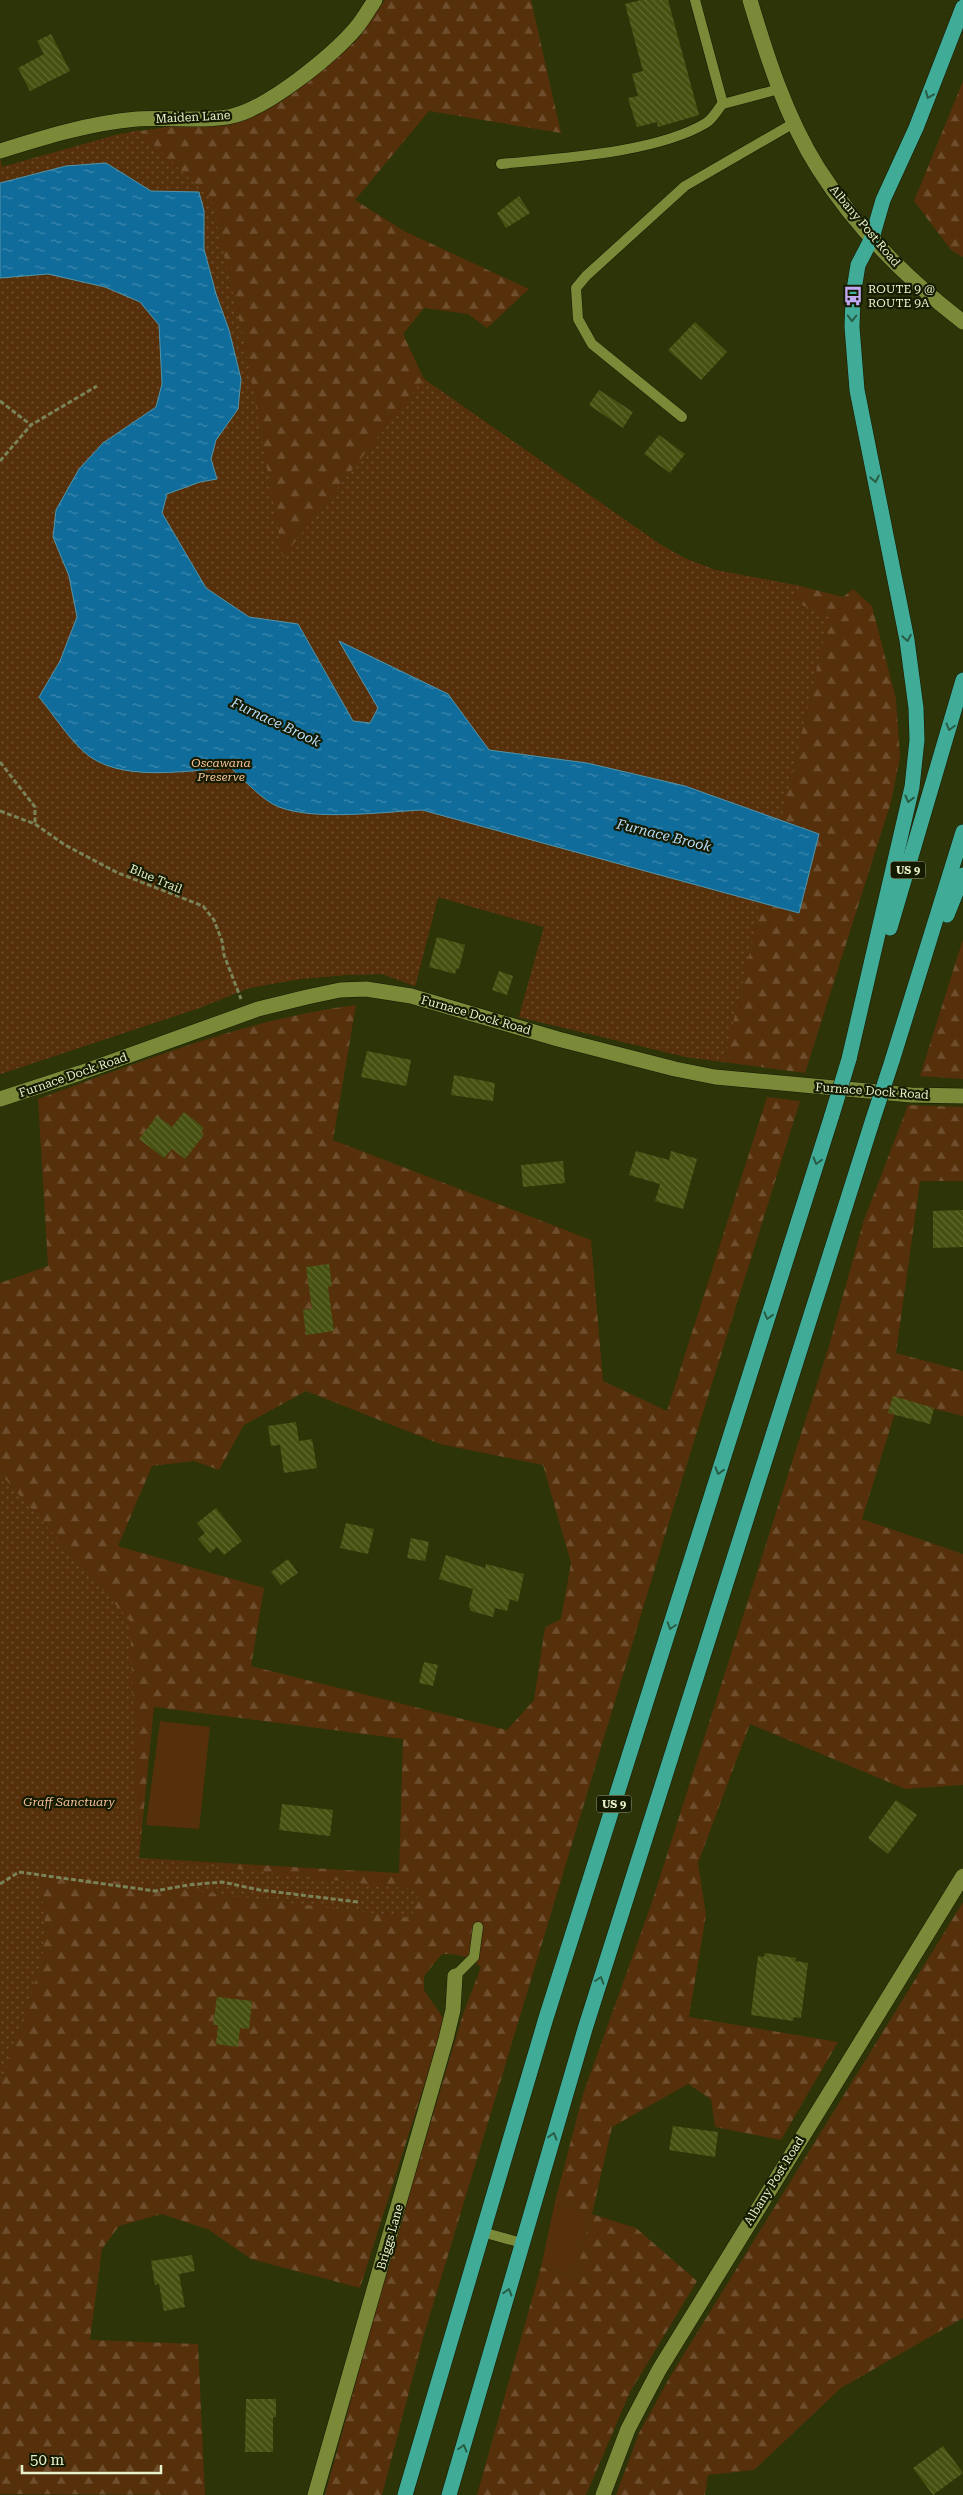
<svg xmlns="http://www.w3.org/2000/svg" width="963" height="2495" font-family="'Roboto Serif',serif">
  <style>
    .grass { fill: #56300b }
    .forest { fill: url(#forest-firs); fill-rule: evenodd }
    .park { fill: url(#park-dots) }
    .water { fill: url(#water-ripples); stroke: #5194a9 }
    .building { fill: url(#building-back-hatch) }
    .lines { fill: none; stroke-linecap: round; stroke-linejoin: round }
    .service-casing { stroke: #161a03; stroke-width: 11 }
    .minor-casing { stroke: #161a03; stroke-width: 16 }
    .secondary-casing { stroke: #161a03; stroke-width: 16 }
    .motorway-casing { stroke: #161a03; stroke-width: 16 }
    .path { stroke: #7a8358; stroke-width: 3; stroke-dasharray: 5 2.5; stroke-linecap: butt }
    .service { stroke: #7a8a39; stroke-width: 10 }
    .minor { stroke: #7a8a39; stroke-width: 15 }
    .secondary { stroke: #7a8a39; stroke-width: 15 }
    .motorway { stroke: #40ac98; stroke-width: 15 }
    .motorway-bridge-casing { stroke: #161a03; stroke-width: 16; stroke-linecap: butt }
    .motorway-bridge { stroke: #40ac98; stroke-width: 15 }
    .oneway { stroke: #285c44 }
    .labels { text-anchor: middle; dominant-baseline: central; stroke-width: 4.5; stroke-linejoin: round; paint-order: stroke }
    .shield { fill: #151b00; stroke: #a9b28d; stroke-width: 1 }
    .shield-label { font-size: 11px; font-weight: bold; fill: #e8f2ca }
    .street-label { font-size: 12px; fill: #e8f2ca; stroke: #151b00 }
    .poi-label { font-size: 12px; fill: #e8f2ca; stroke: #151b00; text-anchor: start }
    .park-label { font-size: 12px; font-style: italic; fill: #f6c097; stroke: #151b00 }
    .water-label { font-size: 14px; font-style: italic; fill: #b7ddf8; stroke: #151b00 }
  </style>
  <defs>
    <pattern id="forest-firs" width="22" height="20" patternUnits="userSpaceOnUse" patternTransform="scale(1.25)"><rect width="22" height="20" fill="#56300b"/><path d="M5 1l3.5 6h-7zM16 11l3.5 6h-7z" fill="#6e4e2d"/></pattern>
    <pattern id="park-dots" width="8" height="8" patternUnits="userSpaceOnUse" patternTransform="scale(1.25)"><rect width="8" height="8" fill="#56300b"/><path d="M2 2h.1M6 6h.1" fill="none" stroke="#6e4e2d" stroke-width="1.8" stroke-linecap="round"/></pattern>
    <pattern id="water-ripples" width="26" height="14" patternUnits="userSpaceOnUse" patternTransform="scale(1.25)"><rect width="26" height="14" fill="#106c9b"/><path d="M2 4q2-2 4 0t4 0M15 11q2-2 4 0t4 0" fill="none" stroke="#3e89ac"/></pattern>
    <pattern id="building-back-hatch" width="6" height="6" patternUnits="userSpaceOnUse" patternTransform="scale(1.25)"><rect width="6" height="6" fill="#465111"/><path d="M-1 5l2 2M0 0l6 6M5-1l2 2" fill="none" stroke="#616a32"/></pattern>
  </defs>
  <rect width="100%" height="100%" fill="#2c3408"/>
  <g class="grass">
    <path d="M160 1721 210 1727 199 1829 146 1825Z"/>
    <path d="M555 2202 592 2214 574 2276 541 2267Z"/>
  </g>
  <g class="forest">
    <path d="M385 0H531L561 133 429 111 355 200 404 231 529 289 487 328 468 314 424 308 403 334 424 379 658 543 684 558 715 570 800 586 843 597 853 589 872 606 896 699 900 757 891 802 805 1073 686 1057 519 1017 544 927 438 897 415 986 382 974 345 975 300 979 249 988 199 1008 0 1074V278L48 274 105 287 140 302 159 325 162 384 156 407 103 443 79 469 56 511 53 537 69 576 77 617 60 661 39 697C53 714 66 735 83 751 118 784 186 770 231 768 243 779 264 801 279 807 316 821 382 812 422 810L799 913 818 834 685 786 587 763 489 750 448 694 340 641 378 708 370 723 353 722 298 624 249 617 206 588 162 513 167 494 200 482 217 479 211 459 216 440 238 409 241 379 229 330 216 294 204 249V211L199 192 151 191 106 163 66 166 0 183V157L2 167 119 134 174 126 223 124 251 117 299 87 333 61 358 39Z"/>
    <path d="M963 81V257L951 250 914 201Z"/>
    <path d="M963 939V1079L920 1076Z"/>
    <path d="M356 1005 333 1140 591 1240 603 1381 667 1411 767 1097 800 1101 672 1512 423 2338 382 2495H325L389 2262 463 2014 481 1967C469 1956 458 1954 442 1954L424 1976V1990L443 2018 440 2035 360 2288 251 2259 209 2230 162 2214 119 2226 102 2249 90 2340 198 2344 205 2495 0 2494V1283L48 1266 38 1099C141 1062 246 1019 356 1005ZM306 1391 440 1444 543 1465 571 1563 561 1619 545 1627 534 1700 507 1730 251 1666 264 1588 118 1546 152 1466 194 1461 219 1470 244 1425ZM154 1707 403 1739 399 1873 139 1858Z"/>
    <path d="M908 1105 963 1107V1181H920L896 1353 963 1371V1416L899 1400 862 1519 963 1554V1785L905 1789 750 1724 698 1863 706 1915 689 2017 838 2042 781 2140 715 2127 711 2099 688 2084 612 2127 592 2214 636 2228 697 2281 630 2392 586 2495H477L541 2267 574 2276 592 2214 555 2202 583 2094 651 1905 829 1346 863 1223Z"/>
    <path d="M963 1902V2318L841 2388 754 2470 708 2475 705 2495H616L639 2433 671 2375Z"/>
  </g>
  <g class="park">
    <path d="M138 130 211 199 244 340 283 557 424 379 658 543 684 558 715 570 800 586 793 601 829 617 724 1062 686 1057 519 1017 544 927 438 897 415 986 382 974 345 975 300 979 249 988 199 1008 0 1074V168Z"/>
    <path d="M0 1473 130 1621 139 1858 420 1890 411 1918 39 1872 45 1924 42 1961 0 2087Z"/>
  </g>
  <path class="water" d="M106 163 151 191 199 192 204 211V249L216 294 229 330 241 379 238 409 216 440 211 459 217 479 200 482 167 494 162 513 206 588 249 617 298 624 353 721 370 723 378 708 339 641 448 694 489 750 587 763 685 786 819 834 799 913 422 810C382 812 316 821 279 807 263 801 243 779 231 768 186 770 118 784 83 751 66 735 53 714 39 697L60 661 77 617 69 576 53 537 56 510 79 469 103 443 156 407 162 384 159 325 140 302 105 287 48 274 0 278V183L66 166Z"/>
  <g class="building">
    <path d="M641 0H668L699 115 658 127 657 122 637 127 628 98 638 96 632 74 643 71 625 4Z"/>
    <path d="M51 34 70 71 30 91 18 68 44 54 37 41Z"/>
    <path d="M519 196 530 213 506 228 497 213Z"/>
    <path d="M695 322 727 352 701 380 668 350Z"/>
    <path d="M599 390 633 412 623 428 589 405Z"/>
    <path d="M659 435 685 454 670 473 644 454Z"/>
    <path d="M437 937 465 945 459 969 457 968 455 974 429 967Z"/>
    <path d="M499 971 513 976 507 995 492 990Z"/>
    <path d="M367 1051 411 1060 406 1086 361 1077Z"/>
    <path d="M454 1075 495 1083 493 1101 451 1095Z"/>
    <path d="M184 1112 204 1128 201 1132 204 1135 185 1159 172 1149 164 1158 139 1139 157 1116 172 1127Z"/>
    <path d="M636 1151 669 1160 671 1151 697 1159 683 1209 655 1201 660 1184 629 1175Z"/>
    <path d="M563 1161 565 1183 523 1187 521 1165Z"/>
    <path d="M963 1210V1247L933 1248V1211Z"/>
    <path d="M329 1264 332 1286 328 1287 334 1331 306 1335 303 1310 312 1309 306 1267Z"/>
    <path d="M893 1396 934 1408 930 1424 888 1413Z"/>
    <path d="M296 1422 299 1441 312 1439 317 1468 284 1473 280 1445 271 1446 268 1426Z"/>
    <path d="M216 1508 242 1541 224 1555 217 1547 210 1553 198 1539 205 1533 197 1523Z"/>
    <path d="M346 1523 374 1529 368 1554 340 1548Z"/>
    <path d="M411 1538 429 1542 425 1561 407 1558Z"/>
    <path d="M446 1555 485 1568 486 1564 524 1574 518 1602 510 1599 507 1611 495 1608 493 1617 471 1611 469 1606 473 1589 439 1579Z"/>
    <path d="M288 1559 298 1573 281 1585 271 1572Z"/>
    <path d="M424 1662 438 1665 433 1686 419 1683Z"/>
    <path d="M896 1800 917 1815 888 1854 868 1838Z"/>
    <path d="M282 1804 333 1810 330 1836 279 1830Z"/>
    <path d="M765 1953 796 1958 795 1961 808 1963 801 2018 794 2017 793 2021 751 2015 758 1956 764 1957Z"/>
    <path d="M217 1997 252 2001 249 2029 240 2028 238 2047 216 2044 218 2025H213Z"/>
    <path d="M673 2126 718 2132 715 2157 669 2150Z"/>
    <path d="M192 2255 195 2271 179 2274 185 2307 164 2311 159 2284 155 2285 151 2261Z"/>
    <path d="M246 2399H276V2417H273V2452H245Z"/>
    <path d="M943 2446 963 2473 933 2495 913 2468Z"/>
  </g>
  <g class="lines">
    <defs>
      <g id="service">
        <path d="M695 0 723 104 779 89"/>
        <path d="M501 164C560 158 656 153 706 123 713 119 718 109 723 103"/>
        <path d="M682 417 592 344 578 319 576 288 586 276 685 186 794 123"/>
        <path d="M455 1976 474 1957 478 1927"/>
        <path d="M482 2232 522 2243"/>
      </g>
      <g id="minor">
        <path d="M0 151C45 137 90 123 137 119 165 117 207 122 232 116 268 108 332 56 356 28 363 20 369 9 375 0"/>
        <path d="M0 1099 80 1073 258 1009 307 997 340 990 366 989 411 996 558 1039 675 1069 715 1077 911 1095 963 1096"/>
        <path d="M315 2495 446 2039 453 2010 455 1976"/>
      </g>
      <g id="secondary">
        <path d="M750 0C767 57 786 117 818 168 856 228 907 279 963 322"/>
        <path d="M603 2495 628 2429 659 2370 963 1876"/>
      </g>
      <g id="motorway">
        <path d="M947 915 963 875"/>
        <path d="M890 928 963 680"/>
        <path d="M849 1059 912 787 917 740 916 708 907 640 857 390 852 327 853 296 858 265 872 238 883 200 916 128 963 7"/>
        <path d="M892 1061 963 832"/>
        <path d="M405 2495 546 2018 832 1115"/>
        <path d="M449 2495 585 2029 873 1119"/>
      </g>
    </defs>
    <use href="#service" class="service-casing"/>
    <use href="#minor" class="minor-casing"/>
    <use href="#secondary" class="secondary-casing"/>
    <use href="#motorway" class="motorway-casing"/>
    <g class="path">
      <path d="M0 401 31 425"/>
      <path d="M0 461 31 425 97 386"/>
      <path d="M0 762 35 807V824"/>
      <path d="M0 811 35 824 65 845 118 873 203 906 214 920 222 941 224 955 241 999"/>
      <path d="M0 1884 19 1872 155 1891 188 1885 222 1882 260 1890 358 1902"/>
    </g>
    <use href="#service" class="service"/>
    <use href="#minor" class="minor"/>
    <use href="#secondary" class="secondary"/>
    <use href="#motorway" class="motorway"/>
    <defs>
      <g id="motorway-bridge">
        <path d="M832 1115 849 1059"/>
        <path d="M873 1119 892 1061"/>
      </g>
    </defs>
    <use href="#motorway-bridge" class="motorway-bridge-casing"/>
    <use href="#motorway-bridge" class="motorway-bridge"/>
  </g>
  <defs><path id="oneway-chevron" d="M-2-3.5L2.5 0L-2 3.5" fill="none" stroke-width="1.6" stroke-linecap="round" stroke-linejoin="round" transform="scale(1.25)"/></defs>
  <g class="oneway">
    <use href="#oneway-chevron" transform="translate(929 95) rotate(112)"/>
    <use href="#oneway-chevron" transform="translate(852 318) rotate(92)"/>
    <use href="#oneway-chevron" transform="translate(875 479) rotate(78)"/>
    <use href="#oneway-chevron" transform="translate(907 638) rotate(80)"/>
    <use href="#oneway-chevron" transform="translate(950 727) rotate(105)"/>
    <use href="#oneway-chevron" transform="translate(909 799) rotate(104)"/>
    <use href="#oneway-chevron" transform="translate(817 1161) rotate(107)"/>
    <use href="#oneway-chevron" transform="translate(768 1316) rotate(107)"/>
    <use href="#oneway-chevron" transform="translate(719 1471) rotate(107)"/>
    <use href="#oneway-chevron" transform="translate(671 1626) rotate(108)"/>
    <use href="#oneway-chevron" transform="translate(600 1980) rotate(-72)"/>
    <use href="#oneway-chevron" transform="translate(553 2136) rotate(-74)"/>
    <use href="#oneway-chevron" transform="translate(508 2292) rotate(-74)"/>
    <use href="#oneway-chevron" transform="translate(463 2448) rotate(-74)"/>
  </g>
  <defs>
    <symbol id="bus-bare" viewBox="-9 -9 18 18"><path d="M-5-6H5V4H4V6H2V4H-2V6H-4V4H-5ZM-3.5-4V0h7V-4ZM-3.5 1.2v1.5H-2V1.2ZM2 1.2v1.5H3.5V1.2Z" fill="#c0a8f3" stroke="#151b00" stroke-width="2.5" paint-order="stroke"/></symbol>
  </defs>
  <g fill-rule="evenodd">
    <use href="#bus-bare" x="839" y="282" width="28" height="28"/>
  </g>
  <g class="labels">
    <g class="shield">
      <rect x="890.5" y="861.5" width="35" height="17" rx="4"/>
      <rect x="596.5" y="1795.5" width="35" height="17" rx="4"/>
    </g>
    <g class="shield-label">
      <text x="908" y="870">US 9</text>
      <text x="614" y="1804">US 9</text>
    </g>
    <g class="street-label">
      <text transform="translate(193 117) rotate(-3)">Maiden Lane</text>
      <text transform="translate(865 226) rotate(50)">Albany Post Road</text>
      <text transform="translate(156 879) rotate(23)">Blue Trail</text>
      <text transform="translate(476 1015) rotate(16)">Furnace Dock Road</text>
      <text transform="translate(73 1075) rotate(-19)">Furnace Dock Road</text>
      <text transform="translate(872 1091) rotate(4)">Furnace Dock Road</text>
      <text transform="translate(774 2181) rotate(-58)">Albany Post Road</text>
      <text transform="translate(390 2237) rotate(-74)">Briggs Lane</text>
    </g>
    <g class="poi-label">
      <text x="868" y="289">ROUTE 9 @<tspan x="868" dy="14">ROUTE 9A</tspan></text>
    </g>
    <g class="park-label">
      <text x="221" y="763">Oscawana<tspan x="221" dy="14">Preserve</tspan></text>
      <text x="69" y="1802">Graff Sanctuary</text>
    </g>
    <g class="water-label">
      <text transform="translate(276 722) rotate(25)">Furnace Brook</text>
      <text transform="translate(664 835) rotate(14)">Furnace Brook</text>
    </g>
  </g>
  <path d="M22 2465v8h139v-8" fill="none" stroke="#e8f2ca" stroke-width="2.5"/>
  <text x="30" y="2465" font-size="15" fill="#e8f2ca" stroke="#151b00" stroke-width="4" paint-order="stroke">50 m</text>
</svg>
